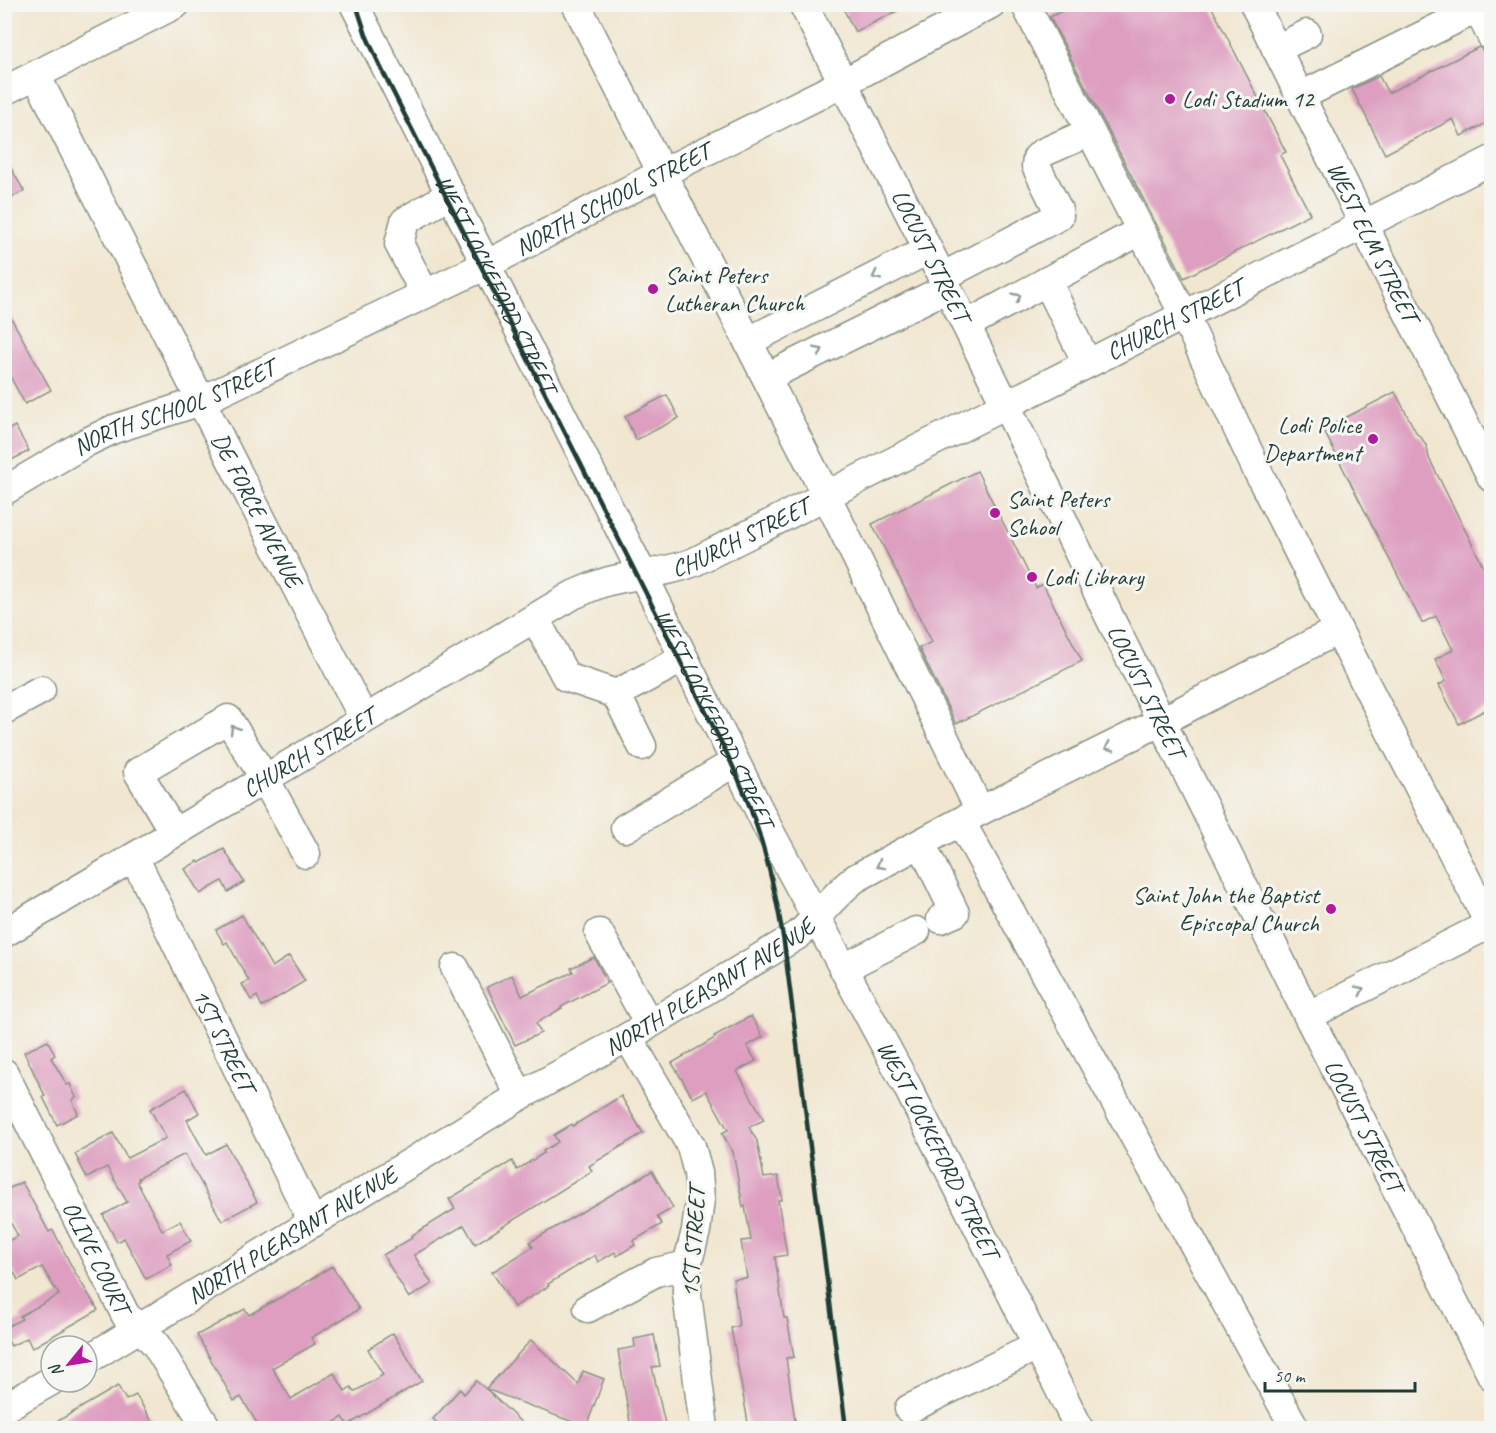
<svg xmlns="http://www.w3.org/2000/svg" width="1496" height="1433" font-family="Caveat,sans-serif">
  <style>
    .building { fill: #dd9ec0 }
    .lines { fill: none; stroke-linecap: round; stroke-linejoin: round }
    .minor-casing { stroke: #889282; stroke-width: 31 }
    .minor { stroke: #fff; stroke-width: 28 }
    .rail { stroke: #1f3d34; stroke-width: 4.5 }
    .oneway { stroke: #8f9e9a }
    .poi-dot { fill: #b5179e; stroke: #f6f6f2; stroke-width: 2 }
    .labels { text-anchor: middle; dominant-baseline: central; stroke-width: 6; stroke-linejoin: round; paint-order: stroke }
    .poi-label { font-size: 24px; fill: #1f3d34; stroke: #f6f6f2; text-anchor: start }
    .street-label { font-size: 24px; fill: #1f3d34; stroke: #f6f6f2 }
  </style>
  <rect width="100%" height="100%" fill="#f6f6f2"/>
  <filter id="ink" filterUnits="userSpaceOnUse"><feTurbulence type="fractalNoise" baseFrequency=".0167" numOctaves="2"/><feDisplacementMap in="SourceGraphic" scale="12" xChannelSelector="R" yChannelSelector="G"/><feConvolveMatrix kernelMatrix="1 2 1 2 8 2 1 2 1" color-interpolation-filters="sRGB"/></filter>
  <filter id="wash" filterUnits="userSpaceOnUse"><feTurbulence type="fractalNoise" baseFrequency=".008" numOctaves="4" result="noise"/><feDisplacementMap in="SourceGraphic" scale="24" xChannelSelector="R" yChannelSelector="G"/><feGaussianBlur stdDeviation="1.35" result="paint"/><feColorMatrix in="noise" values="0 0 0 0 0 0 0 0 0 0 0 0 0 0 0 0 0 1.4 0 .05"/><feComposite in="paint" operator="in"/></filter>
  <g filter="url(#wash)">
    <rect width="100%" height="100%" fill="#f1e7d1"/>
    <g id="blocks">
      <g class="building">
        <path d="M841 4H911L855 32Z"/>
        <path d="M1075 4H1210L1286 152 1280 155 1310 214 1184 278 1050 17Z"/>
        <path d="M1479 47 1483 51 1488 52 1491 59V121L1461 136 1453 119 1385 154 1352 89 1379 76 1388 93Z"/>
        <path d="M4 156 24 191 4 201Z"/>
        <path d="M4 305 51 390 25 404 4 365Z"/>
        <path d="M1395 392 1417 434 1421 437 1427 447 1429 458 1491 582V707L1459 724 1439 685 1446 681 1435 659 1453 650 1436 616 1422 623 1323 429Z"/>
        <path d="M667 395 679 418 636 440 625 416Z"/>
        <path d="M15 426 29 451 4 464V432Z"/>
        <path d="M977 471 1036 588 1043 584 1082 661 956 724 919 648 932 642 872 524Z"/>
        <path d="M224 849 244 882 228 892 222 881 200 894 185 869 198 861 199 863Z"/>
        <path d="M242 915 272 967 289 956 305 981 262 1007 257 996 251 1000 242 984 249 981 227 942 224 944 216 930Z"/>
        <path d="M594 957 607 983 561 1007 562 1008 536 1023 541 1033 515 1045 487 987 512 975 522 996 573 972 571 968Z"/>
        <path d="M751 1016 763 1037 747 1046 756 1061 737 1071 764 1120 749 1127 757 1141 764 1178 778 1176 782 1200H778L787 1255 775 1257 784 1318H787L794 1357 786 1358 796 1428H749L731 1328 739 1326 733 1279 747 1278 741 1241 751 1240 745 1206 743 1207 733 1152 722 1133 728 1130 706 1091 693 1098 672 1063 715 1038 714 1036Z"/>
        <path d="M48 1041 55 1055 51 1058 67 1085 70 1084 76 1097 72 1100 78 1114 57 1125 43 1097 45 1096 24 1052Z"/>
        <path d="M186 1089 199 1113 187 1120 206 1155 226 1144 257 1202 222 1221 185 1154 138 1178 139 1180 137 1182 162 1230 180 1221 191 1241 167 1254 172 1265 146 1279 124 1238 117 1242 103 1215 127 1202 107 1167 87 1178 75 1154 113 1133 127 1158 166 1138 150 1109Z"/>
        <path d="M621 1096 643 1133 589 1166 592 1171 475 1244 464 1225 414 1255 432 1284 409 1298 383 1255 412 1238 411 1236 455 1209 449 1199 512 1161 517 1170 544 1153 543 1151 558 1142 554 1135 572 1124 573 1126Z"/>
        <path d="M652 1171 673 1208 657 1217 662 1224 633 1241 635 1245 617 1256 615 1252 598 1262 595 1255 548 1284 549 1286 514 1307 492 1272 533 1247 530 1242Z"/>
        <path d="M22 1182 49 1232 53 1230 73 1269 98 1310 32 1348 27 1338 11 1346 4 1334V1328L22 1319 20 1316 59 1295 42 1267 18 1280 4 1254V1243L18 1236 4 1211V1191Z"/>
        <path d="M332 1266 359 1309 311 1338 315 1344 272 1368 291 1399 334 1373 345 1391 351 1387 354 1392 383 1375 368 1349 393 1333 422 1381 348 1425 343 1417 325 1428H260L241 1397 234 1401 197 1335 245 1309 249 1315 299 1287Z"/>
        <path d="M654 1335 660 1366 652 1367 666 1428H631L618 1350 635 1347 634 1339Z"/>
        <path d="M531 1340 578 1384 583 1371 604 1379 586 1427 486 1389Z"/>
        <path d="M476 1381 486 1389 527 1428H443L433 1419 460 1389 464 1394Z"/>
        <path d="M118 1386 126 1400 136 1395 156 1428H46Z"/>
      </g>
    </g>
  </g>
  <g filter="url(#ink)">
    <use href="#blocks" fill-opacity="0" stroke="#889282" stroke-width="1.5"/>
    <g class="lines">
      <defs>
        <g id="minor">
          <path id="s1" d="M354 4 643 575 769 830 908 1088 1079 1428"/>
          <path d="M576 4 826 495 980 811"/>
          <path id="s2" d="M803 4 942 277 1059 512 1109 616 1308 1016 1492 1376"/>
          <path d="M1025 4 1184 315 1257 470 1338 630 1492 929"/>
          <path id="s3" d="M1254 4 1349 194 1364 226 1492 478"/>
          <path d="M1475 4 1492 37"/>
          <path d="M1276 49 1307 34"/>
          <path id="s4" d="M36 75 201 401 364 719"/>
          <path d="M4 91 176 4"/>
          <path d="M1301 96 1464 15"/>
          <path d="M942 277 1059 216 1058 210 1036 166 1037 158 1042 153 1090 132"/>
          <path d="M1047 281 1087 363"/>
          <path d="M425 294 399 244 405 221 451 194"/>
          <path d="M966 325 1140 231"/>
          <path d="M749 341 928 250"/>
          <path d="M767 377 947 288"/>
          <path id="s5" d="M4 491 87 442 114 429 201 401 482 267 662 173 843 83 991 4"/>
          <path d="M535 618 566 677 616 694 684 658"/>
          <path d="M616 694 642 746"/>
          <path d="M4 710 41 690"/>
          <path d="M961 822 1295 1428"/>
          <path d="M625 828 735 762"/>
          <path d="M174 833 138 772 228 719 265 779 306 854"/>
          <path d="M921 843 955 913 941 919"/>
          <path id="s6" d="M134 857 313 1223"/>
          <path id="s7" d="M4 933 134 857 573 595C585 590 597 584 609 581 637 574 667 573 694 562L1492 160"/>
          <path d="M599 933 649 1024"/>
          <path d="M455 968 520 1096"/>
          <path d="M844 968 916 931"/>
          <path d="M1308 1016 1492 923"/>
          <path d="M628 1037 691 1146 698 1173 700 1199 696 1231 687 1265V1294L704 1428"/>
          <path id="s8" d="M4 1073 126 1316 141 1328 156 1345 207 1428"/>
          <path d="M588 1308 656 1272 687 1265"/>
          <path id="s9" d="M87 1360 520 1096 628 1037 798 935C819 917 834 894 856 878L980 811 1162 721 1338 630"/>
          <path d="M4 1408 51 1381"/>
          <path d="M909 1409 1037 1346"/>
        </g>
      </defs>
      <use href="#minor" class="minor-casing"/>
      <use href="#minor" class="minor"/>
      <path class="rail" d="M356 4 366 35 380 66 719 738C729 757 738 777 746 797 765 844 776 893 784 943L846 1428"/>
    </g>
    <defs><path id="oneway-chevron" d="M-2-3.5L2.5 0L-2 3.5" fill="none" stroke-width="1.6" stroke-linecap="round" stroke-linejoin="round" transform="scale(1.5)"/></defs>
    <g class="oneway">
      <use href="#oneway-chevron" transform="translate(876 276) rotate(153)"/>
      <use href="#oneway-chevron" transform="translate(1017 297) rotate(-28)"/>
      <use href="#oneway-chevron" transform="translate(819 351) rotate(-27)"/>
      <use href="#oneway-chevron" transform="translate(234 729) rotate(-121)"/>
      <use href="#oneway-chevron" transform="translate(1109 747) rotate(154)"/>
      <use href="#oneway-chevron" transform="translate(880 865) rotate(151)"/>
      <use href="#oneway-chevron" transform="translate(1360 990) rotate(-27)"/>
    </g>
  </g>
  <g class="poi-dot">
    <circle cx="1170" cy="99" r="6"/>
    <circle cx="653" cy="289" r="6"/>
    <circle cx="1373" cy="439" r="6"/>
    <circle cx="995" cy="513" r="6"/>
    <circle cx="1032" cy="577" r="6"/>
    <circle cx="1331" cy="909" r="6"/>
  </g>
  <g class="labels">
    <g class="poi-label">
      <text x="1182" y="99">Lodi Stadium 12</text>
      <text x="665" y="275">Saint Peters<tspan x="665" dy="28">Lutheran Church</tspan></text>
      <text x="1361" y="425" text-anchor="end">Lodi Police<tspan x="1361" dy="28">Department</tspan></text>
      <text x="1007" y="499">Saint Peters<tspan x="1007" dy="28">School</tspan></text>
      <text x="1044" y="577">Lodi Library</text>
      <text x="1319" y="895" text-anchor="end">Saint John the Baptist<tspan x="1319" dy="28">Episcopal Church</tspan></text>
    </g>
    <g class="street-label">
      <text stroke="none"><textPath href="#s5" startOffset="676">NORTH SCHOOL STREET</textPath></text>
      <text stroke="none"><textPath href="#s3" startOffset="266">WEST ELM STREET</textPath></text>
      <text stroke="none"><textPath href="#s2" startOffset="282">LOCUST STREET</textPath></text>
      <text stroke="none"><textPath href="#s1" startOffset="314">WEST LOCKEFORD STREET</textPath></text>
      <text stroke="none"><textPath href="#s7" startOffset="1326">CHURCH STREET</textPath></text>
      <text stroke="none"><textPath href="#s5" startOffset="190">NORTH SCHOOL STREET</textPath></text>
      <text stroke="none"><textPath href="#s4" startOffset="488">DE FORCE AVENUE</textPath></text>
      <text stroke="none"><textPath href="#s7" startOffset="840">CHURCH STREET</textPath></text>
      <text stroke="none"><textPath href="#s2" startOffset="768">LOCUST STREET</textPath></text>
      <text stroke="none"><textPath href="#s1" startOffset="800">WEST LOCKEFORD STREET</textPath></text>
      <text stroke="none"><textPath href="#s7" startOffset="354">CHURCH STREET</textPath></text>
      <text stroke="none"><textPath href="#s9" startOffset="726">NORTH PLEASANT AVENUE</textPath></text>
      <text stroke="none"><textPath href="#s6" startOffset="204">1ST STREET</textPath></text>
      <text stroke="none"><textPath href="#s2" startOffset="1254">LOCUST STREET</textPath></text>
      <text stroke="none"><textPath href="#s1" startOffset="1286">WEST LOCKEFORD STREET</textPath></text>
      <text stroke="none"><textPath href="#s9" startOffset="240">NORTH PLEASANT AVENUE</textPath></text>
      <text transform="translate(693 1242) rotate(-86)">1ST STREET</text>
      <text stroke="none"><textPath href="#s8" startOffset="206">OLIVE COURT</textPath></text>
    </g>
  </g>
  <rect width="1496" height="1433" fill="none" stroke="#f6f6f2" stroke-width="24"/>
  <g transform="translate(69 1364) rotate(240)"><circle r="28" fill="#f6f6f2" stroke="#a0aca6" stroke-width="1.5"/>
  <path d="M0-4.5L10 22L0 15L-10 22Z" fill="#b5179e"/>
  <text y="-9" font-size="16" font-weight="bold" text-anchor="middle" fill="#1f3d34">N</text>
  </g>
  <path d="M1265 1382v9h150v-9" fill="none" stroke="#1f3d34" stroke-width="3"/>
  <text x="1274" y="1382" font-size="18" fill="#1f3d34" stroke="#f6f6f2" stroke-width="4.5" paint-order="stroke">50 m</text>
</svg>
